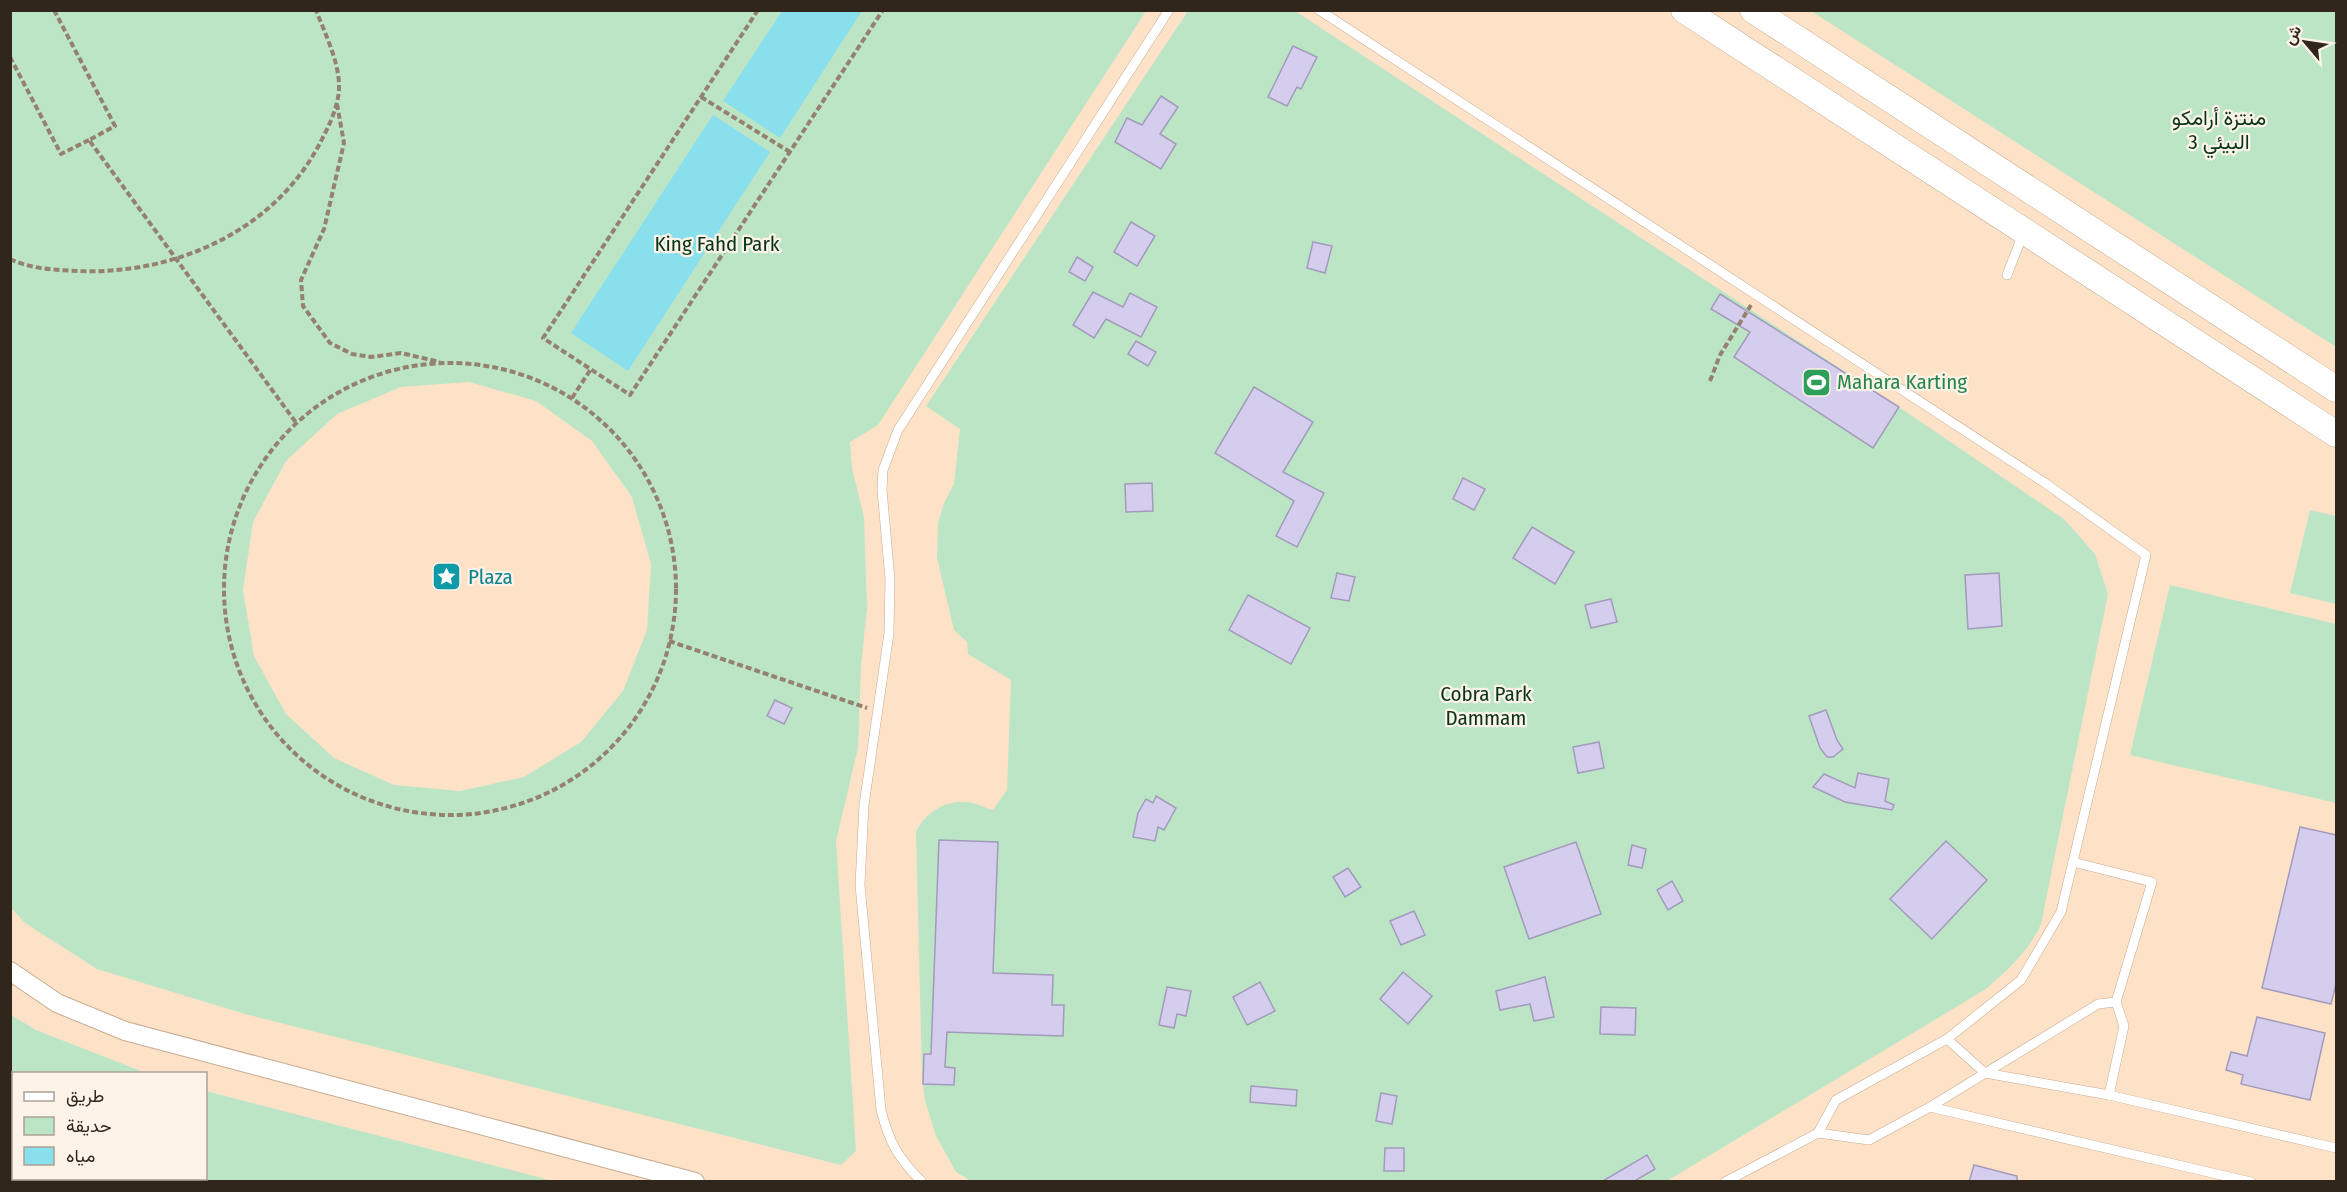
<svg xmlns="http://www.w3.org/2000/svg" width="2347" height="1192" font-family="'Fira Sans Condensed',Vazirmatn,sans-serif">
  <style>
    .green { fill: #bce5c6; fill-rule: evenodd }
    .water { fill: #89e0ec }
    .building { fill: #d4cdee; stroke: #a39bbb; stroke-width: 1.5 }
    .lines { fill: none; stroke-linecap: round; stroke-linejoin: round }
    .lane-casing { stroke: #c5ab91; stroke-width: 10 }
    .street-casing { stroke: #c5ab91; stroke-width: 20 }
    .secondary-casing { stroke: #c5ab91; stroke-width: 27 }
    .path { stroke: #958170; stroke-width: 4; stroke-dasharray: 6 3; stroke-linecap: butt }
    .lane { stroke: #fff; stroke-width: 9 }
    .street { stroke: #fff; stroke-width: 18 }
    .secondary { stroke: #fff; stroke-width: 26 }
    .labels { text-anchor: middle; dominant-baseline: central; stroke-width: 4.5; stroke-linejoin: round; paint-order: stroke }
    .park-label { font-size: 21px; fill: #08351a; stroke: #fef3e8 }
    .leisure-label { font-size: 21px; fill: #27864d; stroke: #fef3e8; text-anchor: start }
    .culture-label { font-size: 21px; fill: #0d838f; stroke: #fef3e8; text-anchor: start }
  </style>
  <rect width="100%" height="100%" fill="#fee2c8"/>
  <g class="green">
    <path d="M11 11H1146L878 425 850 442 852 468 864 517 867 608 861 666 858 748 836 841 856 1151 841 1165 245 1014 97 969 25 923 11 908ZM469 382 536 401 592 441 632 497 651 564 647 630 623 691 581 742 524 777 460 791 394 785 334 758 286 714 254 656 243 590 253 522 286 461 337 414 401 387Z"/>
    <path d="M1188 11H1295L1899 407 2064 519 2095 554 2108 594 2041 924C2029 951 2008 970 1986 989L1667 1181H971L956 1172 936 1136 925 1101 922 1077 916 832C924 814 945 800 966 802 974 802 985 808 993 810L1007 790 1011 680 968 654 967 642 954 630 937 558 938 523 944 503 954 484 960 429 926 406Z"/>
    <path d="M1811 11H2336V347Z"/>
    <path d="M2310 510 2336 516V604L2290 593Z"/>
    <path d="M2170 585 2336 624V803L2130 755Z"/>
    <path d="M11 1015 36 1030 146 1073 14 1074V1178H206V1091L553 1181H11Z"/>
  </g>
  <g class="water">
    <path d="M782 11H862L780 138 723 101Z"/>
    <path d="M713 115 770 152 628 371 571 333Z"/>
  </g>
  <g class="building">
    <path d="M1293 46 1317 57 1301 89 1297 87 1287 106 1268 97Z"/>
    <path d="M1161 96 1178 107 1160 134 1176 144 1161 169 1115 142 1127 118 1142 125Z"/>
    <path d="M1131 222 1155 236 1137 266 1114 252Z"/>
    <path d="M1313 242 1332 246 1325 273 1307 268Z"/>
    <path d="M1077 257 1093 267 1085 281 1069 272Z"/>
    <path d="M1093 292 1123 307 1130 293 1157 307 1141 337 1106 319 1094 338 1073 325Z"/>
    <path d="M1720 294 1899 407 1873 448 1734 357 1750 332 1711 309Z"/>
    <path d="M1136 341 1156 352 1148 366 1128 354Z"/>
    <path d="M1254 387 1313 422 1283 472 1324 493 1297 547 1276 536 1294 501 1215 453Z"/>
    <path d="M1463 478 1485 489 1474 510 1453 499Z"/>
    <path d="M1152 483 1153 511 1126 512 1125 484Z"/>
    <path d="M1532 527 1574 552 1555 584 1513 558Z"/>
    <path d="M1337 573 1355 577 1349 601 1331 598Z"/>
    <path d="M1999 573 2002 626 1968 629 1965 575Z"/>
    <path d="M1248 595 1310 628 1291 664 1229 630Z"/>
    <path d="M1611 599 1617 622 1591 628 1585 605Z"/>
    <path d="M775 700 792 708 784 724 767 716Z"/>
    <path d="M1826 710 1837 740 1843 749 1833 757H1827L1820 748 1809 716Z"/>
    <path d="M1599 742 1604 768 1578 773 1573 747Z"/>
    <path d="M1858 773 1889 779 1885 801 1894 805 1892 810 1845 802 1813 787 1824 774 1855 788Z"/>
    <path d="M1156 796 1176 808 1164 830 1158 827 1155 841 1133 837 1138 813 1146 799 1153 803Z"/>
    <path d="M2300 827 2337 835V980L2331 1004 2262 988Z"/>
    <path d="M939 840 998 842 993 973 1053 975 1052 1005H1064L1063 1036 947 1032 945 1067 955 1068 954 1085 923 1084 924 1054H931Z"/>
    <path d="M1946 841 1987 880 1932 939 1890 899Z"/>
    <path d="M1576 842 1601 914 1529 939 1504 867Z"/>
    <path d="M1632 845 1646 849 1642 868 1628 865Z"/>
    <path d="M1348 868 1361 887 1345 897 1333 877Z"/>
    <path d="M1672 881 1683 901 1668 910 1657 890Z"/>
    <path d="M1414 911 1425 935 1401 945 1390 921Z"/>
    <path d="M1403 972 1432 996 1408 1024 1380 999Z"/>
    <path d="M1545 977 1554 1017 1534 1021 1530 1004 1500 1010 1496 991Z"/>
    <path d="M1260 982 1275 1011 1247 1025 1233 997Z"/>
    <path d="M1167 987 1191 991 1186 1016 1177 1014 1174 1028 1159 1025Z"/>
    <path d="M1601 1007 1636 1008 1635 1035 1600 1034Z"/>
    <path d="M2257 1017 2325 1033 2310 1100 2241 1084 2243 1075 2226 1070 2231 1052 2247 1056Z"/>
    <path d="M1251 1086 1297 1090 1296 1106 1250 1102Z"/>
    <path d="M1381 1093 1397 1096 1392 1124 1376 1121Z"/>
    <path d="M1385 1148H1404V1171H1384Z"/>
    <path d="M1647 1155 1655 1169 1633 1182H1601Z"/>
    <path d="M1974 1165 2017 1176V1182H1969Z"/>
  </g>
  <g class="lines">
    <defs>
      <g id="lane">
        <path d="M1319 10 2045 483 2146 555 2061 912 2021 980 1947 1039 1836 1100 1818 1133 1725 1182"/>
        <path d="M2007 275 2023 234"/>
        <path d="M1947 1039 1985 1073 2109 1095 2336 1148"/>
        <path d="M2109 1095 2124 1026 2116 1002"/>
        <path d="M1930 1107 2251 1182"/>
        <path d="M1818 1133 1869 1140 1930 1107 2098 1004 2116 1002 2152 882 2073 862"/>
        <path d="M922 1182C898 1158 889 1142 881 1110L860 885 864 805 889 633 890 579 882 490 883 470 898 430 1169 10"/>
      </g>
      <path id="street" d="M10 971 57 1003 125 1031 695 1182"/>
      <g id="secondary">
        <path d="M1684 10 2336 434"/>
        <path d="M1753 10 2336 389"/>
      </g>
    </defs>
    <use href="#lane" class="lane-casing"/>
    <use href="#street" class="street-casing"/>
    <use href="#secondary" class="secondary-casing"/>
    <g class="path">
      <path d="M54 10 115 126 89 140 297 424"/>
      <path d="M758 10 543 338 630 395 883 10"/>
      <path d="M10 57 61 154 89 140"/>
      <path d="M701 97 790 152"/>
      <path d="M337 104 344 143 324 229 301 280 303 306 330 343 352 354 371 357 401 353 440 362"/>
      <path d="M10 259C31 269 55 270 77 271 173 275 272 233 319 145 328 128 338 108 339 89 340 63 325 34 316 10"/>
      <circle cx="450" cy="589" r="226"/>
      <path d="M1710 381 1720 355 1751 305"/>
      <path d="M572 398 591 369"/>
      <path d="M669 641 867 708"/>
    </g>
    <use href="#lane" class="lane"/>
    <use href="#street" class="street"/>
    <use href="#secondary" class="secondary"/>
  </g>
  <defs>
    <symbol id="stadium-square" viewBox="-11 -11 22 22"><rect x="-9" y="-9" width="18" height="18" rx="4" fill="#2e9e5b" stroke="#fef3e8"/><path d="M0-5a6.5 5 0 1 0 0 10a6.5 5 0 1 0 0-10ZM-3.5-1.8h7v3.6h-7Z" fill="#fff"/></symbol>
    <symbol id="sight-square" viewBox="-11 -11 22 22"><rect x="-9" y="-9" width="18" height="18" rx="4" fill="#0f9aa8" stroke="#fef3e8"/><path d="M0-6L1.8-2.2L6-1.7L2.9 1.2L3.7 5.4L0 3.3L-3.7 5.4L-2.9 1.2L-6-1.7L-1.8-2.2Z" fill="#fff"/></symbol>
  </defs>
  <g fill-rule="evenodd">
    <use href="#stadium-square" x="1800" y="366" width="33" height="33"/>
    <use href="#sight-square" x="430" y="560" width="33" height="33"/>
  </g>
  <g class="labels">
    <g class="park-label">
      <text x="2219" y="118">منتزة أرامكو<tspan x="2219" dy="24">البيئي 3</tspan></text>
      <text x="717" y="244">King Fahd Park</text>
      <text x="1486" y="694">Cobra Park<tspan x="1486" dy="24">Dammam</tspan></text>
    </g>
    <g class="leisure-label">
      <text x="1837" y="382">Mahara Karting</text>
    </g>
    <g class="culture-label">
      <text x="468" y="577">Plaza</text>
    </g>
  </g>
  <rect width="2347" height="1192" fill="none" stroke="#31261c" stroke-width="24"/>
  <rect x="12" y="1072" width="195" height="108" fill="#fef3e8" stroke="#aca196" stroke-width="1.5"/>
  <rect x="24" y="1092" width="30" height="9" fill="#ffffff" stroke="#aca196" stroke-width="1.5"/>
  <text x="66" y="1102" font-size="18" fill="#31261c">طريق</text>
  <rect x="24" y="1117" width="30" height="18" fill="#bce5c6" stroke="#aca196" stroke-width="1.5"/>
  <text x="66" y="1132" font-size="18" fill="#31261c">حديقة</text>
  <rect x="24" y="1147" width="30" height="18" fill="#89e0ec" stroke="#aca196" stroke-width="1.5"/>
  <text x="66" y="1162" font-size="18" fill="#31261c">مياه</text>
  <g transform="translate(2305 42) rotate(299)" stroke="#fef3e8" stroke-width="4.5" paint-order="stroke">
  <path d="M0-4.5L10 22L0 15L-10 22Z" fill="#31261c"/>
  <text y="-9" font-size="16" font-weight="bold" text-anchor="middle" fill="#31261c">ش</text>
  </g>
</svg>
